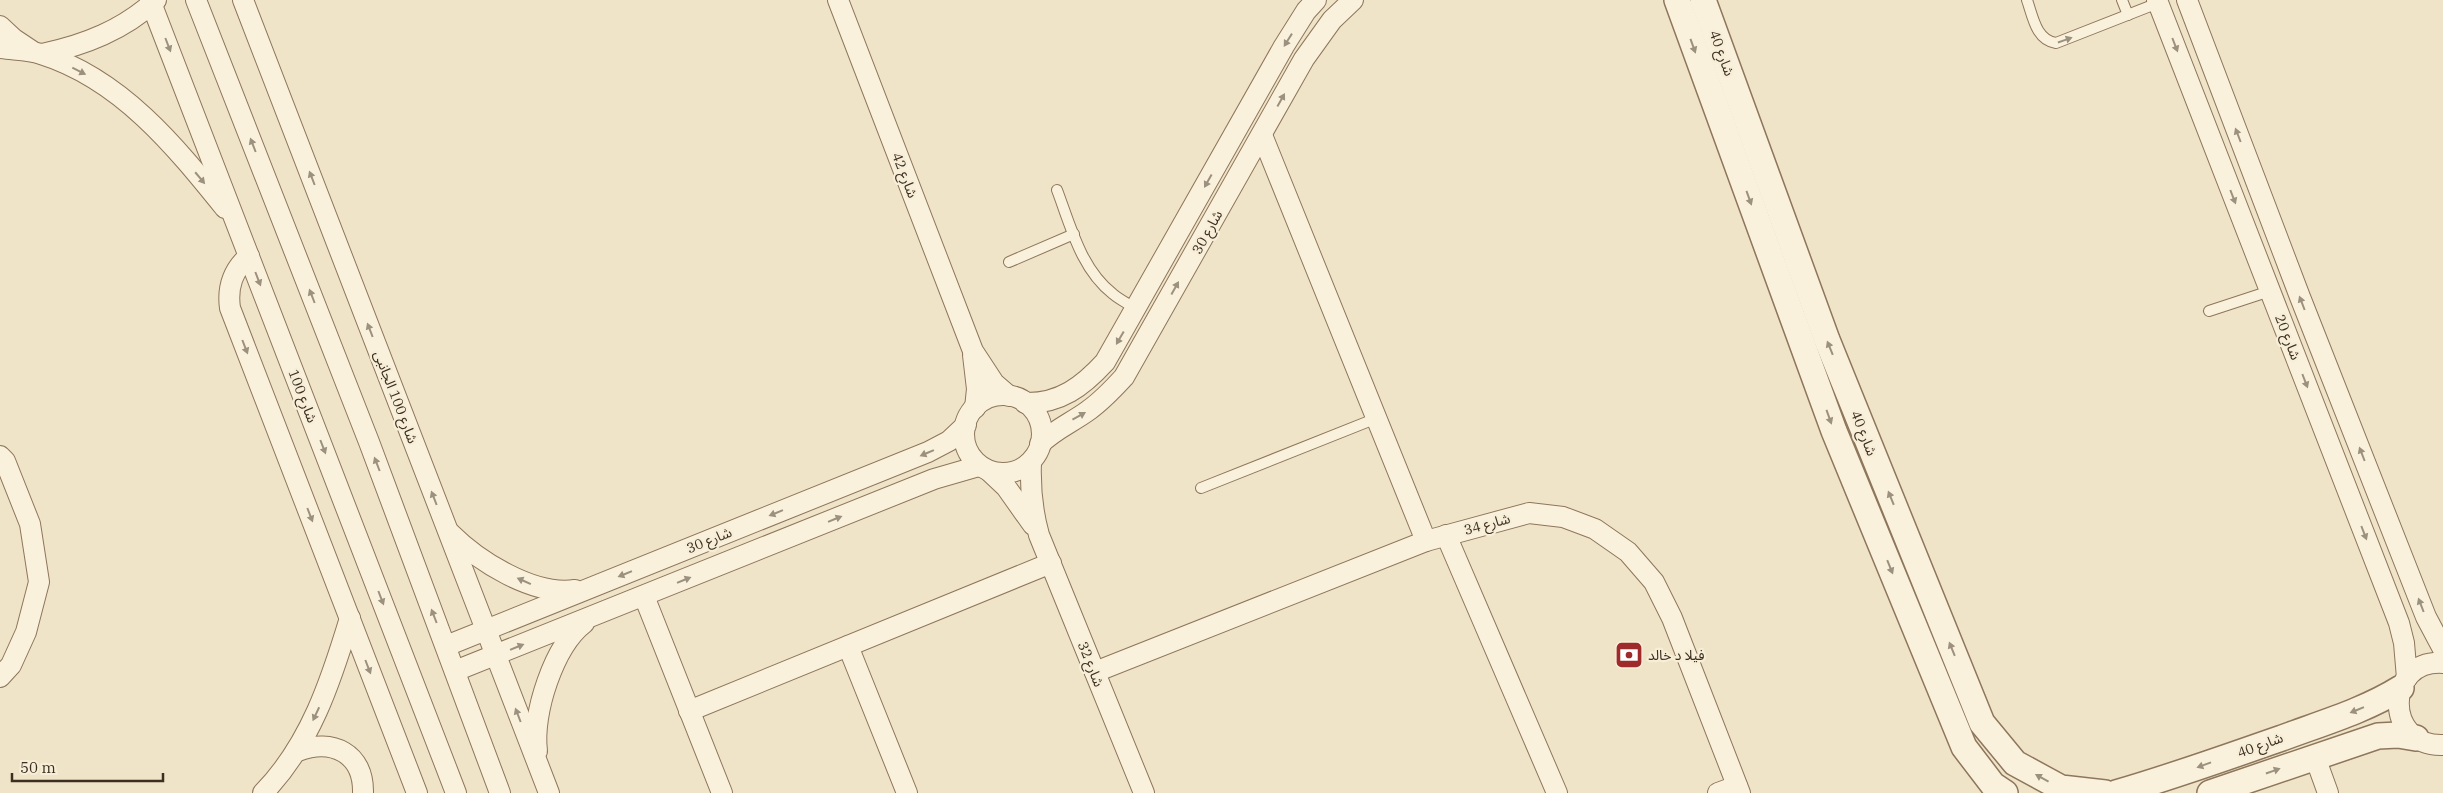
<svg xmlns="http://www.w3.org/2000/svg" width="2443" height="793" font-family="'IBM Plex Serif','Noto Sans Arabic',serif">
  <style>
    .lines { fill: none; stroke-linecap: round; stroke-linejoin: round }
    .service-casing { stroke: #8d765c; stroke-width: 12 }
    .minor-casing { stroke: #8d765c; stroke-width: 22 }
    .tertiary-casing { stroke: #8d765c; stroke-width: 28 }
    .service { stroke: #faf1dc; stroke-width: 10 }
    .minor { stroke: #faf1dc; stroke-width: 20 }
    .tertiary { stroke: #faf1dc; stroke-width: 25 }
    .oneway { fill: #9c907e }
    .labels { text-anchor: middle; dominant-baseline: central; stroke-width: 4.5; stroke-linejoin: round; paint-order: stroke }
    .street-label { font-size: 14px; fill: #3d2e20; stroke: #f7eed8 }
    .poi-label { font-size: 14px; fill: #3d2e20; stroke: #f7eed8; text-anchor: start }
  </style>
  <rect width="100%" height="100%" fill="#f0e4c8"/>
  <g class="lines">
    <defs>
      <g id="service">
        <path d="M2027 0C2033 17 2036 40 2056 43L2158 3"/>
        <path d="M2122 0 2128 15"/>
        <path d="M1057 190C1071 227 1081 269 1113 294 1120 300 1129 304 1136 309"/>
        <path d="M1009 262 1074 234"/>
        <path d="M2209 311 2270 291"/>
        <path d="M1201 488 1377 418"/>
      </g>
      <g id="minor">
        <path d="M150 0 456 793"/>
        <path d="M196 0 369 442 500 793"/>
        <path d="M243 0 549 793"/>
        <path d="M838 0 973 351 994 383 1009 396"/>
        <path d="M2157 0 2399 623 2404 643 2407 678"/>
        <path d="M2187 0 2300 297 2426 617 2443 649"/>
        <path d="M0 26 14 39 32 51"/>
        <path d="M0 48C13 50 29 50 41 54 121 79 175 146 225 208"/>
        <path d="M42 54C85 45 123 30 156 0"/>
        <path d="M1262 135 1426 541"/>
        <path d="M249 256C233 270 227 286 230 308L417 793"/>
        <path d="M973 355 977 389 975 408"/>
        <circle cx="1003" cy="434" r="39"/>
        <path d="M1025 403C1060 404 1083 386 1105 362L1284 46 1306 11 1316 0"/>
        <path d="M1040 444C1055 429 1073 422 1089 410 1103 400 1113 389 1124 377L1304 59 1332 20 1353 0"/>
        <path d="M0 456 5 461 30 524 39 582 26 632 11 665 0 677"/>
        <path d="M1031 462C1030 488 1032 510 1039 535L1144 793"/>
        <path d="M989 471 1006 487 1033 525"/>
        <path d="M450 533C478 561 533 596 575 590"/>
        <path d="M1446 535 1557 793"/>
        <path d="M644 596 722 793"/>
        <path d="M446 646 928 452 949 441 966 425"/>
        <path d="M848 646 907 793"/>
        <path d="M2443 663C2384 659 2384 747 2443 745"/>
        <path d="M455 671 934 479 979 466"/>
        <path d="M1095 672 1426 541 1529 513 1563 517 1595 529 1628 552 1654 582 1672 618 1740 793"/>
        <path d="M689 711 1051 563"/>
        <path d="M298 751C332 738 364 753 363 793"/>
        <path d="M537 751C532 713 554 646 584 623"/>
        <path d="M2315 757 2328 793"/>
        <path d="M263 793C310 745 331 681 350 618"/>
        <path d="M1718 793 1737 786"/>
      </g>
      <g id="tertiary">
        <path d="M1677 0 1834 431 1964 747 1993 785 2005 793"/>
        <path d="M1703 0 1827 340 1982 723 2015 763 2061 788 2105 793"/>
        <path d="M2116 793C2172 777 2227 757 2282 738 2322 723 2364 711 2401 688"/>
        <path d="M2210 793 2378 736 2398 735 2416 738"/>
      </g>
    </defs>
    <use href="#service" class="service-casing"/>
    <use href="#minor" class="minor-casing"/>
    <use href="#tertiary" class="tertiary-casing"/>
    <use href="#service" class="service"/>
    <use href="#minor" class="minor"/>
    <use href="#tertiary" class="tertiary"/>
  </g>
  <defs><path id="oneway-solid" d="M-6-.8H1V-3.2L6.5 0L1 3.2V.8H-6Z" transform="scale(1.25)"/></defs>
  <g class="oneway">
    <use href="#oneway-solid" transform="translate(1288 40) rotate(122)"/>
    <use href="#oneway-solid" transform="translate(2065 40) rotate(-19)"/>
    <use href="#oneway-solid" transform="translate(168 45) rotate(69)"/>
    <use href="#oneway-solid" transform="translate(2175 45) rotate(69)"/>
    <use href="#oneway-solid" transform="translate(1693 46) rotate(70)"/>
    <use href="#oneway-solid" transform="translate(79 71) rotate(27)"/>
    <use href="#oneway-solid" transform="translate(1281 100) rotate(-61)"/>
    <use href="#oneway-solid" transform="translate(2238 135) rotate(-111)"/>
    <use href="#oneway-solid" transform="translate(253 145) rotate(-111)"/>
    <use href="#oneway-solid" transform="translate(200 178) rotate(50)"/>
    <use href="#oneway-solid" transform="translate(312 178) rotate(-111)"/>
    <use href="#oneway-solid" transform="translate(1208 181) rotate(119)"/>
    <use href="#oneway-solid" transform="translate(2233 197) rotate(69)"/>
    <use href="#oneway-solid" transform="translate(1749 198) rotate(70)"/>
    <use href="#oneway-solid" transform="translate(258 279) rotate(69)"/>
    <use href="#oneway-solid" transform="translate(1175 288) rotate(-61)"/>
    <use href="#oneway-solid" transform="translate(312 296) rotate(-111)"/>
    <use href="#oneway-solid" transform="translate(2302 303) rotate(-111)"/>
    <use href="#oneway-solid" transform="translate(370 330) rotate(-111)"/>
    <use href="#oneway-solid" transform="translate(1120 338) rotate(120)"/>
    <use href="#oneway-solid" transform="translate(245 347) rotate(69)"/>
    <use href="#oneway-solid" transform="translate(1830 348) rotate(-112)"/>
    <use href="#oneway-solid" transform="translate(2305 381) rotate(69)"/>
    <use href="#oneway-solid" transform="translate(1079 416) rotate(-29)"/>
    <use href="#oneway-solid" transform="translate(1829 417) rotate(70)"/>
    <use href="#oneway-solid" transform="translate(323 447) rotate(69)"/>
    <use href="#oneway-solid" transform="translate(927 453) rotate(157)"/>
    <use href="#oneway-solid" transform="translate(2362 454) rotate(-111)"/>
    <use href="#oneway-solid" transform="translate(377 464) rotate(-111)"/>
    <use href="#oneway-solid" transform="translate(434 498) rotate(-111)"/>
    <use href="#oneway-solid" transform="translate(1891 498) rotate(-112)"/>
    <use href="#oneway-solid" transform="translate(776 513) rotate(158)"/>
    <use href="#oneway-solid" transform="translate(310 515) rotate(69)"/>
    <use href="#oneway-solid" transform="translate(835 519) rotate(-22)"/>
    <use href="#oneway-solid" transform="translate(2364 533) rotate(69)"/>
    <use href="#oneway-solid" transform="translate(1890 567) rotate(68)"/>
    <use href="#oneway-solid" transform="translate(625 574) rotate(158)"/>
    <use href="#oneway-solid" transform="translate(684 580) rotate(-22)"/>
    <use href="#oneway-solid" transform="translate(524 581) rotate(-156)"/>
    <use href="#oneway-solid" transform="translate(381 598) rotate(69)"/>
    <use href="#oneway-solid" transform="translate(2421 605) rotate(-111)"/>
    <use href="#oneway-solid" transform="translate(434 616) rotate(-111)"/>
    <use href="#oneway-solid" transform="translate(517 647) rotate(-22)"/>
    <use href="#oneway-solid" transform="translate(1952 649) rotate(-112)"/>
    <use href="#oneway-solid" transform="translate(368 667) rotate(69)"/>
    <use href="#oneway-solid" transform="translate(2357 710) rotate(158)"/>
    <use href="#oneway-solid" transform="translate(316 714) rotate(115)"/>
    <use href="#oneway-solid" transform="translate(518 715) rotate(-111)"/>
    <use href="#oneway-solid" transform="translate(2204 765) rotate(160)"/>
    <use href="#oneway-solid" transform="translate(2273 771) rotate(-19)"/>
    <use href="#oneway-solid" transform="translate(2042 778) rotate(-151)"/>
  </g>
  <defs>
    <symbol id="bank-square" viewBox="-11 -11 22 22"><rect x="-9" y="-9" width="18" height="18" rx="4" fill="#9e2a2b" stroke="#f7eed8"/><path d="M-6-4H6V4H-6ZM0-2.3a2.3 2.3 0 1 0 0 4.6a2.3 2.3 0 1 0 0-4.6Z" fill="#fff"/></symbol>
  </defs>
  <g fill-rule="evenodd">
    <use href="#bank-square" x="1613" y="639" width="32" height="32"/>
  </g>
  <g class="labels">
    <g class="street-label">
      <text transform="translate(1722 53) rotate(70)">شارع 40</text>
      <text transform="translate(905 175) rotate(69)">شارع 42</text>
      <text transform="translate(1207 232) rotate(-61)">شارع 30</text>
      <text transform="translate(2288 337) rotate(69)">شارع 20</text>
      <text transform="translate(303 396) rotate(69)">شارع 100</text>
      <text transform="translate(396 397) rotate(69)">شارع 100 الجانبى</text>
      <text transform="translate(1864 433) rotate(68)">شارع 40</text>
      <text transform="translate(1487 524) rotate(-15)">شارع 34</text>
      <text transform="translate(709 540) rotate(-22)">شارع 30</text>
      <text transform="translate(1091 664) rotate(68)">شارع 32</text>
      <text transform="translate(2260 745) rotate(-20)">شارع 40</text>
    </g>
    <g class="poi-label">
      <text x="1648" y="655">فيلا د خالد</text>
    </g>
  </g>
  <path d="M12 773v8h151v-8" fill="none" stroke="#3d2e20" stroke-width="2.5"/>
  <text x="20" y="773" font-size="15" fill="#3d2e20" stroke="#f7eed8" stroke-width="4" paint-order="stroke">50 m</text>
</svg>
